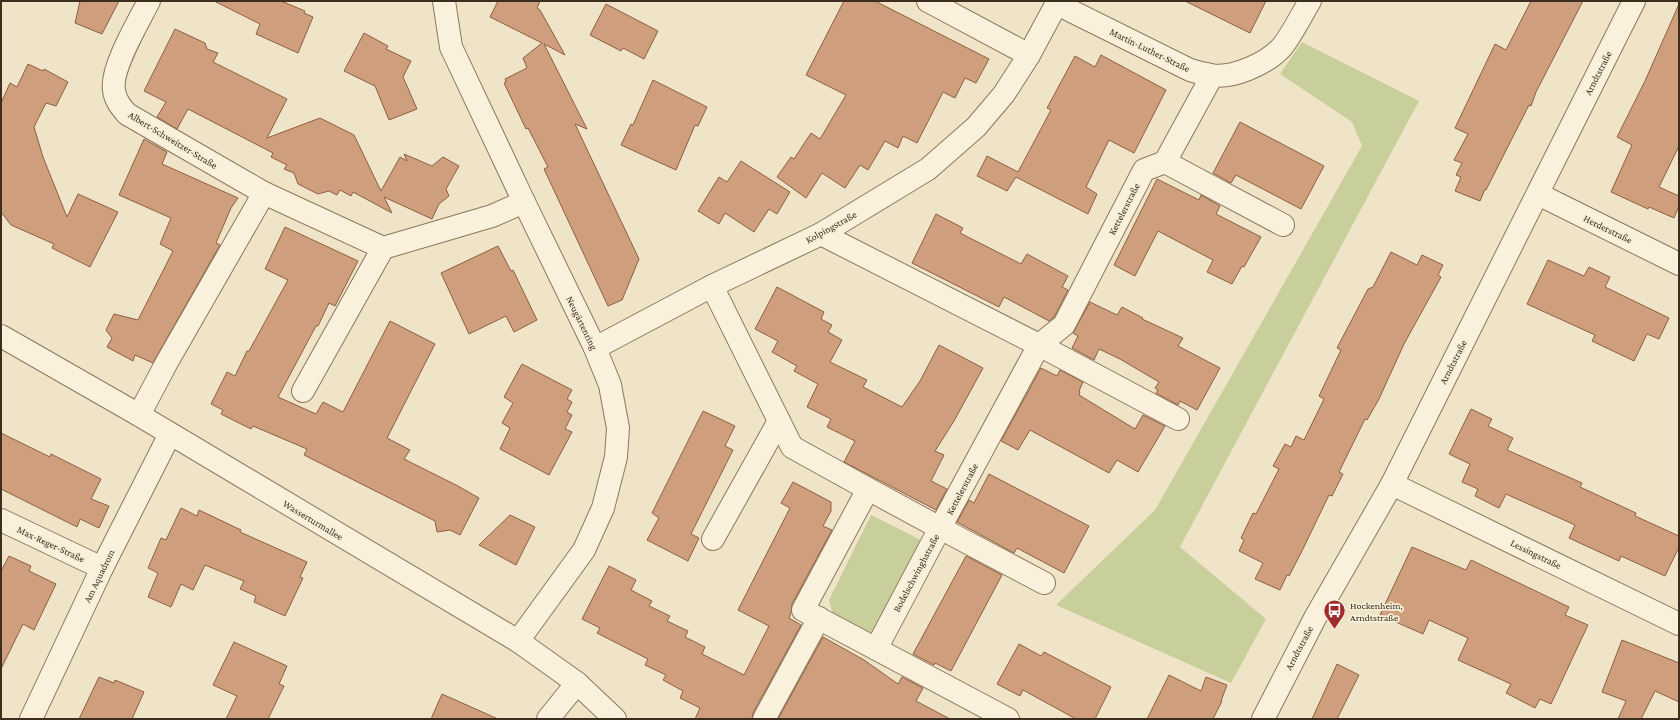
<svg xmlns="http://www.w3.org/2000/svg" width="1680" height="720" font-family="'Crimson Pro',serif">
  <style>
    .green { fill: #c9cf9b }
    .building { fill: #cf9f7d; stroke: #8d5f41 }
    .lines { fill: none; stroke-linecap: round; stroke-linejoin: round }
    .minor-casing { stroke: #8d765c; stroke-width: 24 }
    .minor { stroke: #faf1dc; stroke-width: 22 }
    .labels { text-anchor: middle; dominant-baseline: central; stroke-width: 3.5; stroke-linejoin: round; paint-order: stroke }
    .street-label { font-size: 10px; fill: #3d2e20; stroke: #f7eed8 }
    .poi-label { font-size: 10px; fill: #3d2e20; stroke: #f7eed8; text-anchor: start }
  </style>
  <rect width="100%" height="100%" fill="#f0e4c8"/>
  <g class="green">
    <path d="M1302 42 1419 101 1180 547 1266 619 1231 683 1056 605 1155 510 1362 146 1352 122 1280 74Z"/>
    <path d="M871 515 925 542 877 637 833 616 829 600Z"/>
  </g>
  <g class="building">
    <path d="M80 1H119L102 34 75 23Z"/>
    <path d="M214 1H281L305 11 304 13 313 17 298 53 256 34 260 24Z"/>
    <path d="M498 1H540L537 8 540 10 565 55 544 44 587 129 575 124 639 259 622 300 608 306 544 169 548 167 528 128 526 129 504 83 506 82 505 79 527 68 523 58 542 43 490 17Z"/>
    <path d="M844 1H875L989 59 976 83 965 78 955 98 943 92 917 143 903 136 898 148 885 141 868 170 860 165 845 188 822 173 806 198 777 177 791 157 794 159 811 133 820 139 846 95 806 75Z"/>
    <path d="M1185 1H1266L1250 33Z"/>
    <path d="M1531 1H1583L1536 92 1531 106 1529 105 1486 190 1485 189 1480 201 1455 191 1461 177 1456 175 1462 163 1454 160 1468 134 1455 128 1495 44 1506 50Z"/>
    <path d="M606 4 658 31 644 59 623 48 621 51 590 35Z"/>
    <path d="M1679 4V146L1659 187 1679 196V206L1674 218 1649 207 1648 209 1611 192 1632 145 1617 137 1645 81Z"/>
    <path d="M175 29 205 43 207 49 218 53 213 62 287 99 267 138 320 118 354 135 381 191 400 157 407 161 404 154 432 166 443 157 459 166 446 189 449 196 439 204 432 219 384 197 392 213 353 192 351 196 340 190 337 195 329 191 318 194 298 184 294 173 284 169 287 165 271 157 273 153 188 109 177 129 157 117 166 102 144 91Z"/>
    <path d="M364 33 388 46 386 49 411 61 403 77 417 109 389 120 375 86 344 71Z"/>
    <path d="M1101 55 1166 90 1134 153 1109 140 1086 187 1097 194 1088 214 1016 177 1007 191 977 176 987 156 1018 172 1051 110 1047 108 1075 56 1095 67Z"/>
    <path d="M28 64 43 71 44 69 68 82 56 106 46 103 34 127 43 157 67 217 78 194 118 212 90 267 52 248 54 244 11 225 1 212V103L10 83 17 87Z"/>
    <path d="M653 80 707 107 698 126 695 125 676 170 621 145 631 124 633 125Z"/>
    <path d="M1240 122 1324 166 1301 209 1236 175 1231 183 1213 173Z"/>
    <path d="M144 139 167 152 162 164 238 198 231 208 216 243 220 245 153 363 135 355 133 361 107 347 112 338 106 330 114 314 138 320 173 251 160 244 171 218 119 195Z"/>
    <path d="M741 161 790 192 777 214 769 209 754 232 725 213 719 224 698 211 719 177 727 182Z"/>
    <path d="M1157 179 1199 200 1201 195 1220 206 1216 214 1261 237 1244 267 1242 266 1232 284 1207 272 1213 260 1158 231 1135 276 1114 265Z"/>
    <path d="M936 214 963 228 960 233 1021 264 1027 254 1068 276 1062 287 1068 290 1054 317 1049 321 1004 297 999 307 912 263Z"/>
    <path d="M285 227 358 261 335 306 329 303 318 326H316L278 397 316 414 323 402 343 412 390 321 435 344 387 438 410 450 404 459 458 486 479 498 460 535 450 530 437 532 435 521 304 455 307 449 253 426 251 429 221 414 223 410 211 404 227 372 235 376 247 351H249L288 280 265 269Z"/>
    <path d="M498 246 511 271 513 270 537 320 514 332 506 316 469 334 441 273Z"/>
    <path d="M1391 252 1417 265 1422 255 1443 265 1438 275 1441 277 1404 344 1379 399 1367 420 1365 419 1339 472 1343 474 1332 496 1329 495 1301 553 1289 576 1287 575 1280 590 1255 579 1263 563 1239 551 1244 540 1241 538 1253 513 1256 514 1279 469 1273 466 1285 444 1291 447 1296 436 1304 440 1324 399 1319 396 1341 350 1337 348 1368 289 1373 287Z"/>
    <path d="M1548 260 1584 276 1589 267 1610 277 1605 287 1669 318 1659 339 1647 334 1634 361 1592 341 1595 335 1527 304Z"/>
    <path d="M777 287 824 312 821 319 832 325 828 332 842 340 830 362 867 380 863 387 902 407 920 381 939 345 983 368 954 421 935 451 944 455 931 481 947 489 936 510 844 462 855 441 827 427 831 419 807 407 818 384 794 371 797 366 772 352 778 341 755 329Z"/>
    <path d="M1090 302 1117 315 1122 307 1143 318 1142 319 1183 338 1178 346 1220 368 1197 410 1180 401 1178 405 1156 393 1158 390 1155 388 1159 382 1120 359 1099 349 1094 360 1072 348 1078 336 1073 333Z"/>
    <path d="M522 364 572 390 567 399 572 402 567 412 572 415 565 429 572 432 549 475 500 449 510 428 502 423 513 403 504 397Z"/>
    <path d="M1041 368 1057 376 1060 370 1083 382 1079 391 1080 392 1079 395 1135 429 1143 415 1165 426 1138 472 1117 460 1109 473 1030 430 1018 450 1001 441Z"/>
    <path d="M1471 409 1492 419 1488 426 1513 438 1507 450 1582 483 1580 487 1636 513 1635 516 1679 536V547L1665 576 1621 556 1619 561 1569 538 1575 525 1506 494 1499 508 1475 496 1478 489 1462 482 1470 464 1449 454Z"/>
    <path d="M703 411 735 426 725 446 733 450 691 534 699 538 688 561 647 540 659 518 652 513Z"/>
    <path d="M1 433 50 457 51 454 101 479 91 499 109 506 99 528 80 519 77 527 1 489Z"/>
    <path d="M989 474 1089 526 1064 573 1017 548 1014 553 957 522 969 500 974 503Z"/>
    <path d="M793 482 831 502V511L823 526 832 530 792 604 791 613 789 618 801 625 753 713 752 719H695L700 708 680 698 683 691 663 680 666 675 645 665 648 659 597 633 600 628 582 619 609 566 636 580 631 590 652 601 649 606 670 616 667 621 688 631 685 637 705 647 702 654 744 675 769 626 738 610 790 508 781 503Z"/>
    <path d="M181 508 197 516 199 510 241 530 240 532 307 562 300 577 303 578 285 616 254 602 256 596 240 589 244 581 205 565 193 590 181 584 171 607 148 597 158 573 148 568 161 538 166 540Z"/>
    <path d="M510 515 535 527 516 565 479 545Z"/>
    <path d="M1412 547 1466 570 1471 560 1569 607 1565 615 1588 625 1551 704 1540 699 1535 708 1506 693 1511 684 1458 660 1468 638 1429 620 1423 634 1380 615Z"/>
    <path d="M9 556 31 566 29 571 56 584 34 630 23 624 1 669V571Z"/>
    <path d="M966 556 1002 575 951 671 935 663 934 665 913 654Z"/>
    <path d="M823 637 864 660 898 684 902 677 923 688 916 701 950 719H778Z"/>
    <path d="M1622 640 1679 663V702L1655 691 1641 719H1618L1626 701 1602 692Z"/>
    <path d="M234 642 287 666 279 684 284 686 268 719H226L237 696 213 685Z"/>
    <path d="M1019 644 1041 656 1044 652 1111 687 1095 719H1076L1023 690 1020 696 997 684Z"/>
    <path d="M1337 664 1359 675 1337 719H1312Z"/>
    <path d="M1169 675 1201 691 1206 677 1227 685 1221 701H1222L1213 719H1147Z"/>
    <path d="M99 677 114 683 115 680 144 692 132 719H79Z"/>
    <path d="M442 694 498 719H431Z"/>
  </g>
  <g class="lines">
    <defs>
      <g id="minor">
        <path d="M149 1C139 21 110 69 114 90 115 100 121 107 127 114L264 193 383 248 492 216 524 202"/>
        <path d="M444 1 451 47 524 202 595 348 610 385 618 428 616 457 603 508 584 550 518 641"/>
        <path d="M928 1 1029 55"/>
        <path d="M1057 4 1190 70C1196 72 1203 74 1211 75 1232 79 1266 64 1281 48 1290 38 1302 14 1310 1"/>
        <path d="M1165 162 1283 225"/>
        <path d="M1538 194 1679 264"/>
        <path d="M821 234 1039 345 1064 325 1144 170 1165 162 1212 76"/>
        <path d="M712 286 792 447 868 489"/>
        <path d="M1 336 139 415 518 641 577 683 615 719"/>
        <path d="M595 348 712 286 821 234 928 169 976 127 1004 94 1029 55 1058 1"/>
        <path d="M303 391 383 248"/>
        <path d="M139 415 167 362 264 193"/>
        <path d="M1392 484 1679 624"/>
        <path d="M1 520 102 568"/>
        <path d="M713 539 779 421"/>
        <path d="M1044 583 940 528 1039 345 1178 419"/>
        <path d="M876 649 940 528 868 489 803 610 1008 719"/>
        <path d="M31 719 102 568 170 434"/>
        <path d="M548 719 577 683"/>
        <path d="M764 719 819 618"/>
        <path d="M1263 719 1315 618 1392 484 1634 1"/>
      </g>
    </defs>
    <use href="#minor" class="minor-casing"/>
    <use href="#minor" class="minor"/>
  </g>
  <defs>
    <symbol id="bus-pin" viewBox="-11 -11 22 30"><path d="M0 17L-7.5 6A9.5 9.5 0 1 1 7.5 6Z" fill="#9e2a2b" stroke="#f7eed8"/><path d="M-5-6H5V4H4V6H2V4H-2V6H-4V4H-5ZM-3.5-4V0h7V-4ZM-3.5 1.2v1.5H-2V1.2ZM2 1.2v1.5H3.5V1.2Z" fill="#fff"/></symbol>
  </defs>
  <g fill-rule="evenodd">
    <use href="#bus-pin" x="1322" y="598" width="25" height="34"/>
  </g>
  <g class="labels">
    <g class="street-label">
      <text transform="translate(1150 50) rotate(26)">Martin-Luther-Straße</text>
      <text transform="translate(1598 73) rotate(-63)">Arndtstraße</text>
      <text transform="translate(173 140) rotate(31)">Albert-Schweitzer-Straße</text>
      <text transform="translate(1124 209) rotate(-63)">Kettelerstraße</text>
      <text transform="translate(831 227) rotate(-29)">Kolpingstraße</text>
      <text transform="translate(1608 229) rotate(26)">Herderstraße</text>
      <text transform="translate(582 323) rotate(64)">Neugärtenring</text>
      <text transform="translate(1453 362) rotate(-63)">Arndtstraße</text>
      <text transform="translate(962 489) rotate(-62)">Kettelerstraße</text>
      <text transform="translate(313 520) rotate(31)">Wasserturmallee</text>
      <text transform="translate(51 544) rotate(25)">Max-Reger-Straße</text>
      <text transform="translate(1536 554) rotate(26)">Lessingstraße</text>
      <text transform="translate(916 573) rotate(-62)">Bodelschwinghstraße</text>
      <text transform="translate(99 576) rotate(-64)">Am Aquadrom</text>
      <text transform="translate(1299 648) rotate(-62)">Arndtstraße</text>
    </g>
    <g class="poi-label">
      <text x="1350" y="605">Hockenheim,<tspan x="1350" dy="12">Arndtstraße</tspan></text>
    </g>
  </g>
  <rect width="1680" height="720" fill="none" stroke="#3d2e20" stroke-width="4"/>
</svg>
